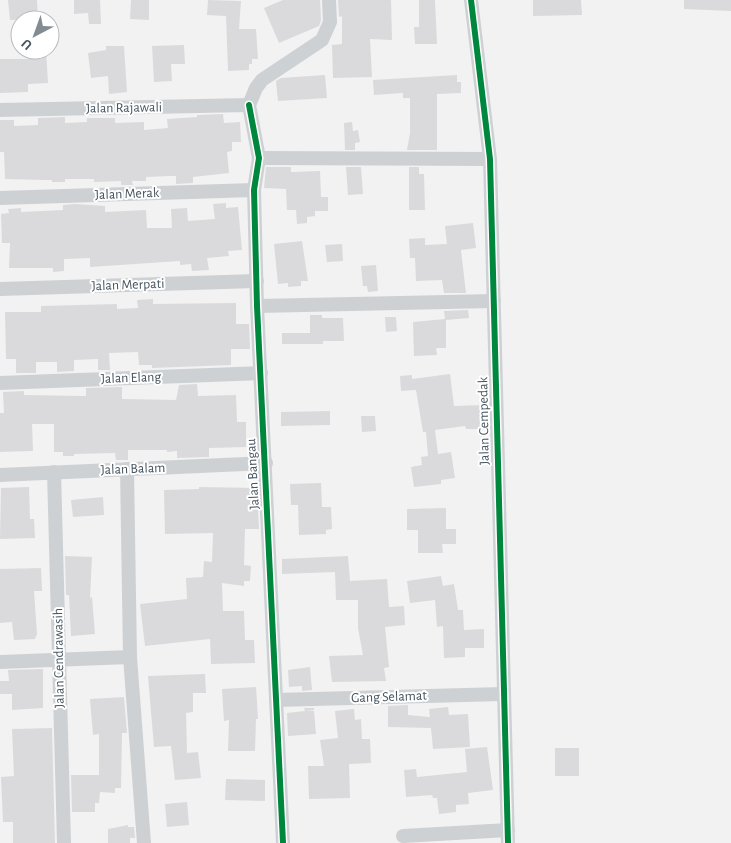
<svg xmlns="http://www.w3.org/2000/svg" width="731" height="843" font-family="'Alegreya Sans',sans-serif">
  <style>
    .building { fill: #dadadc }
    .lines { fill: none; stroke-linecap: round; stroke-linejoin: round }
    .minor { stroke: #ced1d3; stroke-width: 14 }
    .cycleway-casing { stroke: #fff; stroke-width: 9 }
    .cycleway { stroke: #00873e; stroke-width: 6 }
    .labels { text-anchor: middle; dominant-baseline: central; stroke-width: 4; stroke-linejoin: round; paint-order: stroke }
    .street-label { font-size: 14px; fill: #475560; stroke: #fff }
  </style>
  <rect width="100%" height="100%" fill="#f3f2f2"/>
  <g class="building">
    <path d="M8 0H37L38 20H10Z"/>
    <path d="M74 0H100L101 24H89L88 13 74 14Z"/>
    <path d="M131 0H149V20L130 19Z"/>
    <path d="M208 0 241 1 239 29H256L258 59H252V64H249V70L228 71 226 16 207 15Z"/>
    <path d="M283 0H320L321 20 319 26 279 43 264 8Z"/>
    <path d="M338 0H391L392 40 370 39 372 77 333 78 332 45 342 44V16L339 17Z"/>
    <path d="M419 0H435L437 44H415L414 27H419Z"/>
    <path d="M533 0H581L582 15 533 16Z"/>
    <path d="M684 0H731V11L684 9Z"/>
    <path d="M184 45 185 64H171L172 81 154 82 152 46Z"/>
    <path d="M106 46H124L127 92 109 94 108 76 91 78 88 53 106 50Z"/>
    <path d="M32 50H46L48 83 28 84V92L0 93V59H33Z"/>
    <path d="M325 75 327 98 278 101 276 81 281 78Z"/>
    <path d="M457 75V82H461V93L437 94V150H407L410 133V98H403V93L374 95 373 80Z"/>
    <path d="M223 114 224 123 240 122 241 142H232V151L227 152 229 173 193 177V183L176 184V176H170L146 177V181H132L133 185H121V181L94 182V179H65V182H52V180H45L5 179 4 152H0V120H14V126L38 125V118L65 117V123L87 122V118H115V123L144 122V130L168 128 167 119 197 117V115Z"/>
    <path d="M352 122 353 131 358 130 360 142 355 143V150H345L344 123Z"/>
    <path d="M266 167H291V172L320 171 321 197H328V211H315V216L307 217V223L297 224 296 210H287L286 189 264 188Z"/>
    <path d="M346 167H361L363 194 348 195Z"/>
    <path d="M409 167H419V174H424L425 210H409Z"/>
    <path d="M226 203V208L238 207 242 250 228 251 229 256 207 258 209 270 192 271 191 264 180 265V261L90 267V258L64 259V271L53 272V268H9L10 243H2L1 214 9 213 8 209 21 208V212L63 210V205L75 204 105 206V212L146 210 147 228H172L171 209 187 208 188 221 215 219 213 204Z"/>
    <path d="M473 223 476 248 461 250 466 293H444L442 280 416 281 415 258H410L409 239 425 238V245L447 244 445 226Z"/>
    <path d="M302 241 308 281H301V286L288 287V283L278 284 274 244Z"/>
    <path d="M342 244 343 261 327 262 325 245Z"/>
    <path d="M376 265 378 291 368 292 367 286H363L361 266Z"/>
    <path d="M153 299V304L236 303V324H249L250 349H231V365L152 368V365H139L138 352 109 353 110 370H98V359L74 360V371L57 372V362H36V373H16V359H6L5 312H41V306L117 304V309L138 308 137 300Z"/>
    <path d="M468 310 469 318 446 320V348H436L437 355 414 356 413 322 445 319 444 311Z"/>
    <path d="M310 315H322V318H343L344 341H323V344H282V333H310Z"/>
    <path d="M385 317H396L397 331 386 332Z"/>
    <path d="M450 374 454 406 482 405 483 429H466L465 426 435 430 438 454 451 452 455 478 441 480V484L414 487 411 467 422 465 421 457 428 456 426 432H423L416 390 401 391 400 376 412 375V379Z"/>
    <path d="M197 384 198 396 236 395 237 422H246V447L209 448V457L177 458V451L167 452V450H128V460H116L115 453 74 454V456H63V452H54V424H32L33 451 0 452V413H4L3 392 24 391V395L86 396V388L122 387V399L176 400 179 385Z"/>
    <path d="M330 411V425L281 426V412Z"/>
    <path d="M361 416H375L376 431 362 432Z"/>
    <path d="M321 483 322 507H331L332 529 326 530V534L299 535 298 505H291L290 484Z"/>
    <path d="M29 487 30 519H34L35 538 0 539 1 488Z"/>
    <path d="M199 487 257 488 259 529H245L244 565 251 566 250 581H244V586L222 583 223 611H244L245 640H254L255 663 211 664 210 639 145 646 140 604 187 599 186 578 203 577 204 561 212 562 213 533 165 534 164 490 199 489Z"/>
    <path d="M103 497 104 515 73 517 71 500Z"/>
    <path d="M446 508V529H456V544H442L443 553H418V530H407V509Z"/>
    <path d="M65 556 92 557 90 598 92 597 95 634 71 636 69 595H66Z"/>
    <path d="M348 556 350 581 387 579 389 607 404 606 405 625 385 627 389 667 384 668 386 681 332 682 329 656 363 655 358 628V600H336L335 572 282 574V559Z"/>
    <path d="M41 568 42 591H34L37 634 35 639 14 640 12 622 0 623V569Z"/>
    <path d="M441 576 443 586 454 584 458 610H463L464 630 484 629V648H465V657L444 658 443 626 437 627 435 600 410 603 407 581Z"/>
    <path d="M310 667 312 690 302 691V686L289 687 288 670Z"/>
    <path d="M43 669V708L12 710V694H0V681H9L8 670Z"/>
    <path d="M205 674 206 693H193V712L186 713 187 753 198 752 201 778 175 780 171 746 154 747 148 676Z"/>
    <path d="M256 687 258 719H256L255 751H228L229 720 224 721 222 689Z"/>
    <path d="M124 697 127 733H122L121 788H115V793L100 792 99 803H95V812H72L71 775H99V734L93 735 90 699Z"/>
    <path d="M408 705V715L430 717 429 709 448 707 449 715 468 714 470 747 433 749 431 728 388 727V706Z"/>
    <path d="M304 708H314V710L306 711H314L316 734 288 736 287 713 305 711Z"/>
    <path d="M354 709 355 720 361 719 362 739H370L371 763 349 764 350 798 309 799 308 766H324L320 740 338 738 335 711Z"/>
    <path d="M52 728 55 843H13V822H3L1 777 14 776 12 729Z"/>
    <path d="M487 747 493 790 468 793 469 804 456 805V812L439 814 437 798H433L432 795 406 797 404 770 416 769 417 777 467 772 465 749Z"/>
    <rect x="555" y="748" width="24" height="28"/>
    <path d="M226 779 265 780V801L225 800Z"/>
    <path d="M187 802 189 825 167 827 165 804Z"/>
    <path d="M128 825V827H134L135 838H130V843H108V829Z"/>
  </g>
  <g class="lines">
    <g class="minor">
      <path d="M471 0 490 159 508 843"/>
      <path d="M249 105 259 158 254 190 257 306 283 843"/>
      <path d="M249 105 256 88 262 80 322 40 330 22 329 0"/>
      <path d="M0 110 249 105"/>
      <path d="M259 158 490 159"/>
      <path d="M0 198 254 190"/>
      <path d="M0 289 257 281"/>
      <path d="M257 306 494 301"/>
      <path d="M0 383 261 373"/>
      <path d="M127 469 130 657 144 843"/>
      <path d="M54 472 64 843"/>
      <path d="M0 475 266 463"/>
      <path d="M0 662 130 657"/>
      <path d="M276 700 503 694"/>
      <path d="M403 836 508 830"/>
    </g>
    <defs>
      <g id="cycleway">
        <path d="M471 0 490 159 508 843"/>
        <path d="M249 105 259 158 254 190 257 306 283 843"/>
      </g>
    </defs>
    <use href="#cycleway" class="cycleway-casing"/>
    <use href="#cycleway" class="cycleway"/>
  </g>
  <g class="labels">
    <g class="street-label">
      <text transform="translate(124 108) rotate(-1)">Jalan Rajawali</text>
      <text transform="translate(127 194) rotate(-2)">Jalan Merak</text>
      <text transform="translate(128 285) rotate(-2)">Jalan Merpati</text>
      <text transform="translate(131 378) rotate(-2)">Jalan Elang</text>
      <text transform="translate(484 421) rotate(-91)">Jalan Cempedak</text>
      <text transform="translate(133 469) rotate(-2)">Jalan Balam</text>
      <text transform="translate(253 474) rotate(-93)">Jalan Bangau</text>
      <text transform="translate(59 658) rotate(-91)">Jalan Cendrawasih</text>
      <text transform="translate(389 697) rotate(-2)">Gang Selamat</text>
    </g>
  </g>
  <g transform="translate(35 35) rotate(221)"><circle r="24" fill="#ffffff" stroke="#b5bbbf"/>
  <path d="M0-4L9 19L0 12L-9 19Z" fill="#838c93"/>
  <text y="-8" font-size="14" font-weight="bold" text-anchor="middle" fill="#475560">U</text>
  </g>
</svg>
